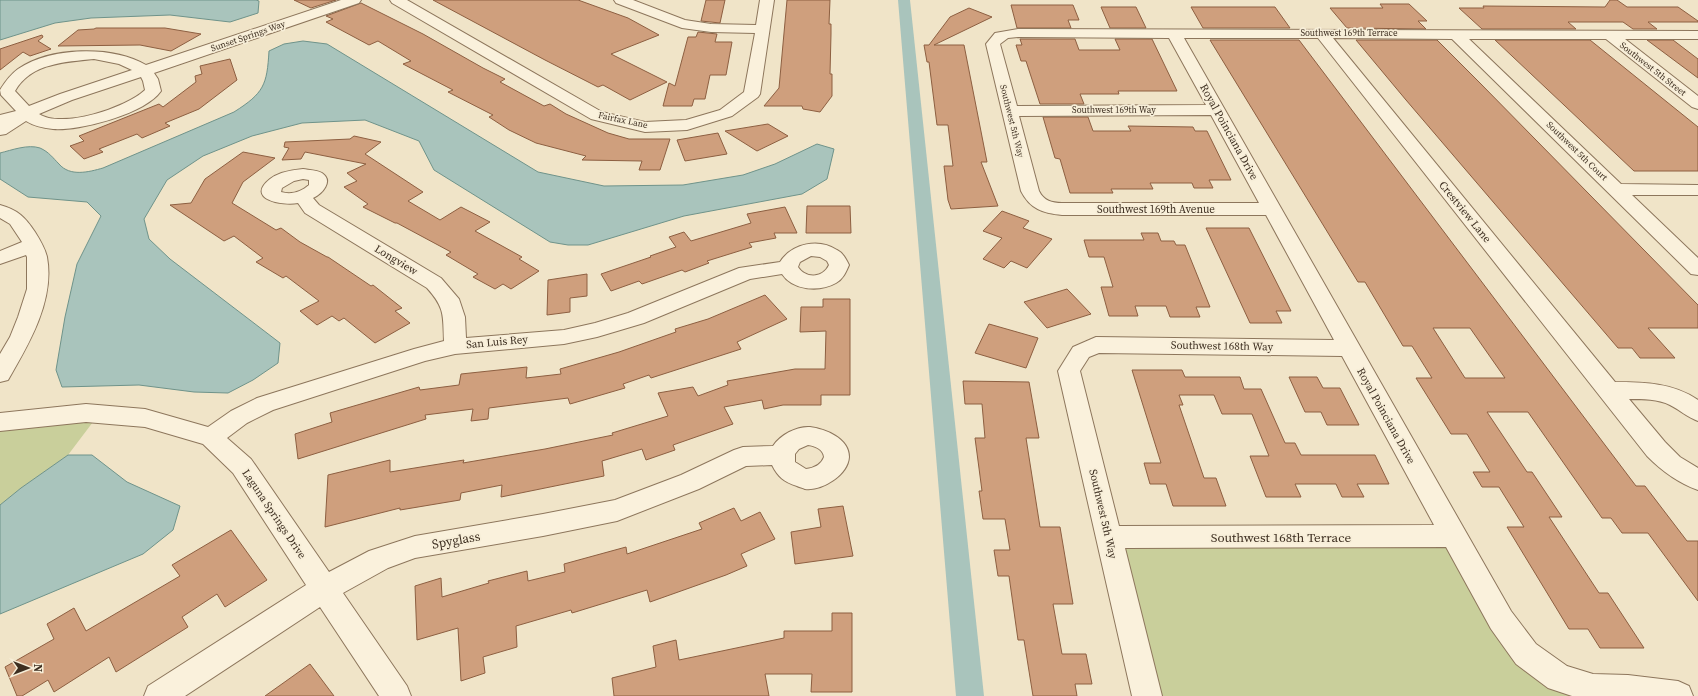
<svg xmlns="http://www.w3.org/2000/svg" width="1698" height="696" font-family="'Source Serif 4',serif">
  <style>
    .green { fill: #c9cf9b }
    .water { fill: #a9c4bc; stroke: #6f938a }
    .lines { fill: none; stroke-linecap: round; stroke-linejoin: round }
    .canal { fill: #a9c4bc; fill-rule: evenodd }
    .building { fill: #cf9f7d; stroke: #8d5f41; fill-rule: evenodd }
    .minor-casing { stroke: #8d765c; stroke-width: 2 }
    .minor { fill: #faf1dc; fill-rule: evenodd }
    .labels { text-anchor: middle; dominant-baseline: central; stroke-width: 3.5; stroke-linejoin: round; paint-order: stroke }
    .far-street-label { font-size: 9px; fill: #3d2e20; stroke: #f7eed8 }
    .street-label { font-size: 11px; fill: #3d2e20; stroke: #f7eed8 }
    .near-street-label { font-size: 13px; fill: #3d2e20; stroke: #f7eed8 }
  </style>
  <rect width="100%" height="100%" fill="#f0e4c8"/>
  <g class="green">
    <path d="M99 414 68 455 21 488 0 505V422Z"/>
    <path d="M1454 536 1559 678 1569 696H1147L1109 537Z"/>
  </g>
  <g class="water">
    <path d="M0 0H256L259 1 258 13 230 22 170 15 91 18 55 23 0 40Z"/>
    <path d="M303 41 327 44 538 172 604 186 683 185 743 175 775 164 817 144 834 149 827 179 802 194 684 216 588 245H568L550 242 434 170 419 141 365 120 302 123 252 136 203 156 167 180 144 219 149 239 170 259 280 343 278 363 253 380 228 393 194 392 139 385 62 387 56 370 65 317 77 264 101 216 87 202 28 197 0 179V153C12 150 28 144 40 148 49 152 53 158 59 164 70 177 89 172 103 168L234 112C264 93 267 85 269 51L284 44Z"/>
    <path d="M68 455H92L127 482 180 506 173 530 143 554 0 614V505L21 488Z"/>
  </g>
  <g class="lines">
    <path class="canal" d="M898 0H910L984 696H956Z"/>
  </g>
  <g class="building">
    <path d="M294 0H336L311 8Z"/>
    <path d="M433 0H578L628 18 659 35 611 54 667 82 630 100 603 85 598 87 545 60Z"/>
    <path d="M706 0H725L720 23 701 21Z"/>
    <path d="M787 0H830L829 24H831V34L830 74H832V96L820 112 803 109 802 106H764L779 88Z"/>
    <path d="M1610 0H1617L1627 7H1678L1698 21V22H1648L1657 29H1633L1623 22H1568L1576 29H1482L1459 8H1484L1483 6 1605 7Z"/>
    <path d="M361 3 423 34 483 68 505 79 500 82 544 106 550 104 566 114 608 133 629 139H670L660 170H639L642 161 582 160 586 156 536 143 509 130 489 117 493 115 448 92 453 90 403 64 411 61 378 41 369 45 326 22 333 19 326 16Z"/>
    <path d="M1380 4H1409L1427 21H1418L1426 29 1347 28 1330 8H1383Z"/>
    <path d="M1011 5H1073L1079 20H1068L1071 28H1017Z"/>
    <path d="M1101 7H1136L1146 28H1110Z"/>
    <path d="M1191 7H1275L1290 28H1203Z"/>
    <path d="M969 8 992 17 934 45H964L987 162H981L998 206 951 209 948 200 944 166H953L948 125H937L929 62H927L924 45H929L950 17Z"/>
    <path d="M96 28H165L201 34 171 51 140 45 58 46 78 30 94 29Z"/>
    <path d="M698 32 717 34 715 42H732L726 75H710L705 99H694L692 106H663L669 83 675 86 688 37H696Z"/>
    <path d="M42 35 43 37 38 41 51 49 30 56 23 52 0 70V49Z"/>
    <path d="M1020 39H1075L1079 50H1120L1115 39H1152L1177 91H1118L1119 94H1080L1084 104H1040L1026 61H1021L1016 45H1022Z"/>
    <path d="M1210 40H1299L1636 486H1645L1687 541H1698V601L1648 533H1622L1611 518H1602L1528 412H1487L1527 472H1532L1562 517H1549L1599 593H1608L1644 648H1600L1588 629H1569L1507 527H1524L1499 487H1482L1473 472H1490L1467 434H1451L1416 378H1432L1412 346H1403L1365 282H1358ZM1433 328H1470L1505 378H1465Z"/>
    <path d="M1356 40H1437L1480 83 1698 305V328H1648L1675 358H1640L1632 348H1618L1406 100Z"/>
    <path d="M1495 40H1590L1698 127V171H1634Z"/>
    <path d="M1647 40H1673L1698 59V78Z"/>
    <path d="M230 59 237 80 199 109 165 123 170 126 142 138 137 134 99 149 103 152 84 159 70 146 84 141 79 136 159 104 163 107 196 82 195 76 202 74 200 66Z"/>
    <path d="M1043 117H1088L1093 131H1131L1128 126 1193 127 1195 131H1207L1231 180H1209L1213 188H1194L1192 183H1150L1153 189H1111L1113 193H1070L1060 159 1055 158Z"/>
    <path d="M768 124 788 136 757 151 725 131Z"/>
    <path d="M718 133 727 154 685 161 677 140Z"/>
    <path d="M354 136 381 142 365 154 423 192 408 201 440 220 461 207 490 222 475 231 522 257 519 259 539 271 511 289 503 284 495 289 473 277 478 274 446 255 451 252 397 223H395L363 207 368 204 344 187 357 181 347 173 366 164 305 152 301 159 282 160 289 148 284 147 285 142 350 139Z"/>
    <path d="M243 152 275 158 243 182 232 203 276 230 281 228 300 242 327 257H328L371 286 373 285 402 308 395 311 410 323 375 343 344 318 339 321 332 316 317 325 300 311 319 301 286 276 283 278 256 262 263 258 234 236 224 241 170 205 191 203 205 179Z"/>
    <path d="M807 206H850L851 233H806Z"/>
    <path d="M785 207 797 233H774L776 238 749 243 752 247 707 261 709 263 685 272 682 270 642 284 639 281 611 291 601 274 651 257 650 256 676 247 669 237 684 232 691 241 751 223 747 214Z"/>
    <path d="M1002 211 1029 221 1023 228 1052 239 1027 268 1011 261 1004 268 983 259 1002 238 983 231Z"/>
    <path d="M1206 228H1249L1291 311H1276L1282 323H1250Z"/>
    <path d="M1141 233H1158L1161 241H1174L1176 245H1185L1210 307H1196L1200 317H1170L1166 306H1135L1138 316H1109L1101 287H1113L1104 257H1089L1084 240H1144Z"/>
    <path d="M587 274V296L570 298V312L547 315 548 280Z"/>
    <path d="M1067 289 1091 314 1047 328 1024 302Z"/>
    <path d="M765 295 787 319 737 342 741 349 651 378 649 375 623 384 625 388 570 404 568 398 489 408 488 419 471 421 473 409 425 415 426 419 298 459 295 434 332 422 330 413 419 387 420 390 459 385 461 374 527 367 526 378 561 374 560 369 619 352 676 332 675 329 708 319Z"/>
    <path d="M823 299H850V395H821V405H783L764 409 762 400 724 407 733 424 673 445 675 450 646 460 642 449 602 461 604 476 501 497 502 485 461 493 460 500 400 510V508L325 527 328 475 390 460V472L464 460 463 463 545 449 613 435 612 433 668 416 658 393 693 387 698 396 728 385 727 381 795 369H825L826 331 800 332 801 307H823Z"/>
    <path d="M989 324 1038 338 1026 368 975 353Z"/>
    <path d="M1132 370H1182L1185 377H1240L1244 389H1261L1285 443H1295L1301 455H1375L1389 484H1357L1364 497H1342L1336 484H1295L1301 497H1266L1250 456H1269L1252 414H1222L1214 395H1179L1183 405H1179L1204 478H1216L1226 506H1173L1166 484H1150L1144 463H1161Z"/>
    <path d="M1289 377H1317L1323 388H1340L1359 425H1327L1321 412H1305Z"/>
    <path d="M963 381 1029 382 1039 438H1026L1040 527H1060L1073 604H1053L1062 654H1086L1092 684H1075L1077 696H1033L1024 640H1018L1009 576H998L994 550H1010L1005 519H983L979 491H982L975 438H985L982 404H965Z"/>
    <path d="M843 506 853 556 795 564 791 532 821 527 818 509Z"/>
    <path d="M734 508 741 521 760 512 775 539 741 554 747 566 726 575 650 602 647 590 572 613 571 610 516 626 517 647 483 657 485 673 461 681 458 628 417 640 415 586 441 578 442 597 489 583 488 581 527 571 528 581 565 572 564 564 626 547 627 554 702 529 699 523Z"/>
    <path d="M231 530 267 580 225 607 217 594 182 617 188 627 116 672 109 657 54 692 48 680 22 696H17L5 667 54 639 47 624 74 608 86 631 180 576 172 565Z"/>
    <path d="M832 613H852V692H811L812 674H765L769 696H614L612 678 656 667 653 646 676 640 679 660 784 638V631H832Z"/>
    <path d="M310 664 334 696H265Z"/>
  </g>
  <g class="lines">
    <defs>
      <g id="minor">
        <path d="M341 0H361L359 3 154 73 158 79 161 91C145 114 80 131 53 129 43 128 34 126 26 121L6 134 0 135V115L16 111 1 95 0 90C5 82 10 75 18 69 50 47 112 45 146 65ZM94 59 119 64 132 70 60 94 29 106 15 91C31 63 65 62 94 59ZM141 77 143 81 145 90C126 108 62 129 39 114L72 100Z"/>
        <path d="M390 0H407L602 112 645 122 686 120 720 110 744 92 755 33 711 32 682 28 616 3 614 0H633L685 20 711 24 756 25 760 0H774L760 94 758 97 732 116 687 130 645 132 591 119 392 3Z"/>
        <path d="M1018 29 1698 31V39H1625L1698 96V109L1692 107 1606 39H1469L1621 184 1698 185V195H1632L1698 258V275L1691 274 1452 39 1333 38 1615 382C1644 382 1674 383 1698 400V421C1687 417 1680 410 1670 405 1658 399 1643 399 1629 399L1665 442 1680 457 1698 468V490C1678 483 1662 471 1647 456L1318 38H1184L1511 611 1536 644 1567 666 1593 674 1628 675 1678 681 1689 686 1693 696H1572L1548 688 1516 664 1491 629 1446 547 1125 548 1162 696H1132L1058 371 1073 347 1096 337 1334 340 1266 215H1062C1043 213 1030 209 1021 191L986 44 995 33ZM1018 37 1169 38 1206 105 1017 106 1000 44 1008 38ZM1211 115 1259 203H1062C1052 203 1044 201 1039 191L1019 116ZM1099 353 1342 356 1434 525 1119 526 1080 371 1089 357Z"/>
        <path d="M303 169C309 170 317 170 322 173 334 181 322 194 313 198L319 205 441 278 459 299 465 317 466 338 564 330 595 323 628 313 739 268 780 262C792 243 819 238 837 250 843 253 846 259 849 265 846 272 843 279 836 283 820 292 793 291 782 274L750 279 644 323 597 337 564 344 455 354 425 361 273 410 247 423 227 438 251 459 329 572 369 551 415 536 543 514 615 500 681 475 734 450 743 447 773 446C780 435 797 426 810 427 825 429 849 438 849 457 848 475 822 491 805 489 803 488 799 487 797 486 784 482 778 477 772 465L746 466 699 489 617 521 543 536 415 558 388 568 343 593 407 686 411 696H379L320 607 185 696H144L148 686 306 585 233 473 203 444 145 427 86 422 0 431V413L86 404 145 409 208 427 231 411 257 398 414 349 444 341C443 315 445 308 427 288L305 213 298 203C282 206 245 199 270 179 279 172 292 170 303 169ZM303 179 309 180V185C301 192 291 195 281 192L282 188 294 181ZM811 256 820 257 827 261 829 265C823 278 806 279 798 267L800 262ZM808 445C815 446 823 449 824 457 821 465 814 468 806 469L795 462V454L799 449Z"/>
        <path d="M0 205C18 210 25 217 35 232 40 240 45 248 47 257 55 300 29 344 8 380L0 382V354L10 337 18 317 27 289V257L26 255 0 264V251L22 242 10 224 0 218Z"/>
      </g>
    </defs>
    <use href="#minor" class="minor-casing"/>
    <use href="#minor" class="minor"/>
  </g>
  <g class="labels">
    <g class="far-street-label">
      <text x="1349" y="33">Southwest 169th Terrace</text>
      <text transform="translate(248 36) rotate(-19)">Sunset Springs Way</text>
      <text transform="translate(1653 69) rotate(38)">Southwest 5th Street</text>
      <text x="1114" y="110">Southwest 169th Way</text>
      <text transform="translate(623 120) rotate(12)">Fairfax Lane</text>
      <text transform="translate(1012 121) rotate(76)">Southwest 5th Way</text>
      <text transform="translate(1577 151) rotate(44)">Southwest 5th Court</text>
    </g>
    <g class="street-label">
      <text transform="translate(1229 132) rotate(61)">Royal Poinciana Drive</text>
      <text x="1156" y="209">Southwest 169th Avenue</text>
      <text transform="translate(1465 212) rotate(51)">Crestview Lane</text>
      <text transform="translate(396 260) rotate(31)">Longview</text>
      <text transform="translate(497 342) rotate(-5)">San Luis Rey</text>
      <text transform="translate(1222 346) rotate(1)">Southwest 168th Way</text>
      <text transform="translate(1386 416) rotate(61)">Royal Poinciana Drive</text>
      <text transform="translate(274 514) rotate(56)">Laguna Springs Drive</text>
      <text transform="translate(1103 514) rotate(77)">Southwest 5th Way</text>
    </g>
    <g class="near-street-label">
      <text x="1281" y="537">Southwest 168th Terrace</text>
      <text transform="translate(456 540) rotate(-10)">Spyglass</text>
    </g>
  </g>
  <g transform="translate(28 668) rotate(90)" stroke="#f7eed8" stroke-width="3" paint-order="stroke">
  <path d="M0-3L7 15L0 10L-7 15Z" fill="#3d2e20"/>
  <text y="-6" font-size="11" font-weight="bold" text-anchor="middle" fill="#3d2e20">N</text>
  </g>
</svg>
